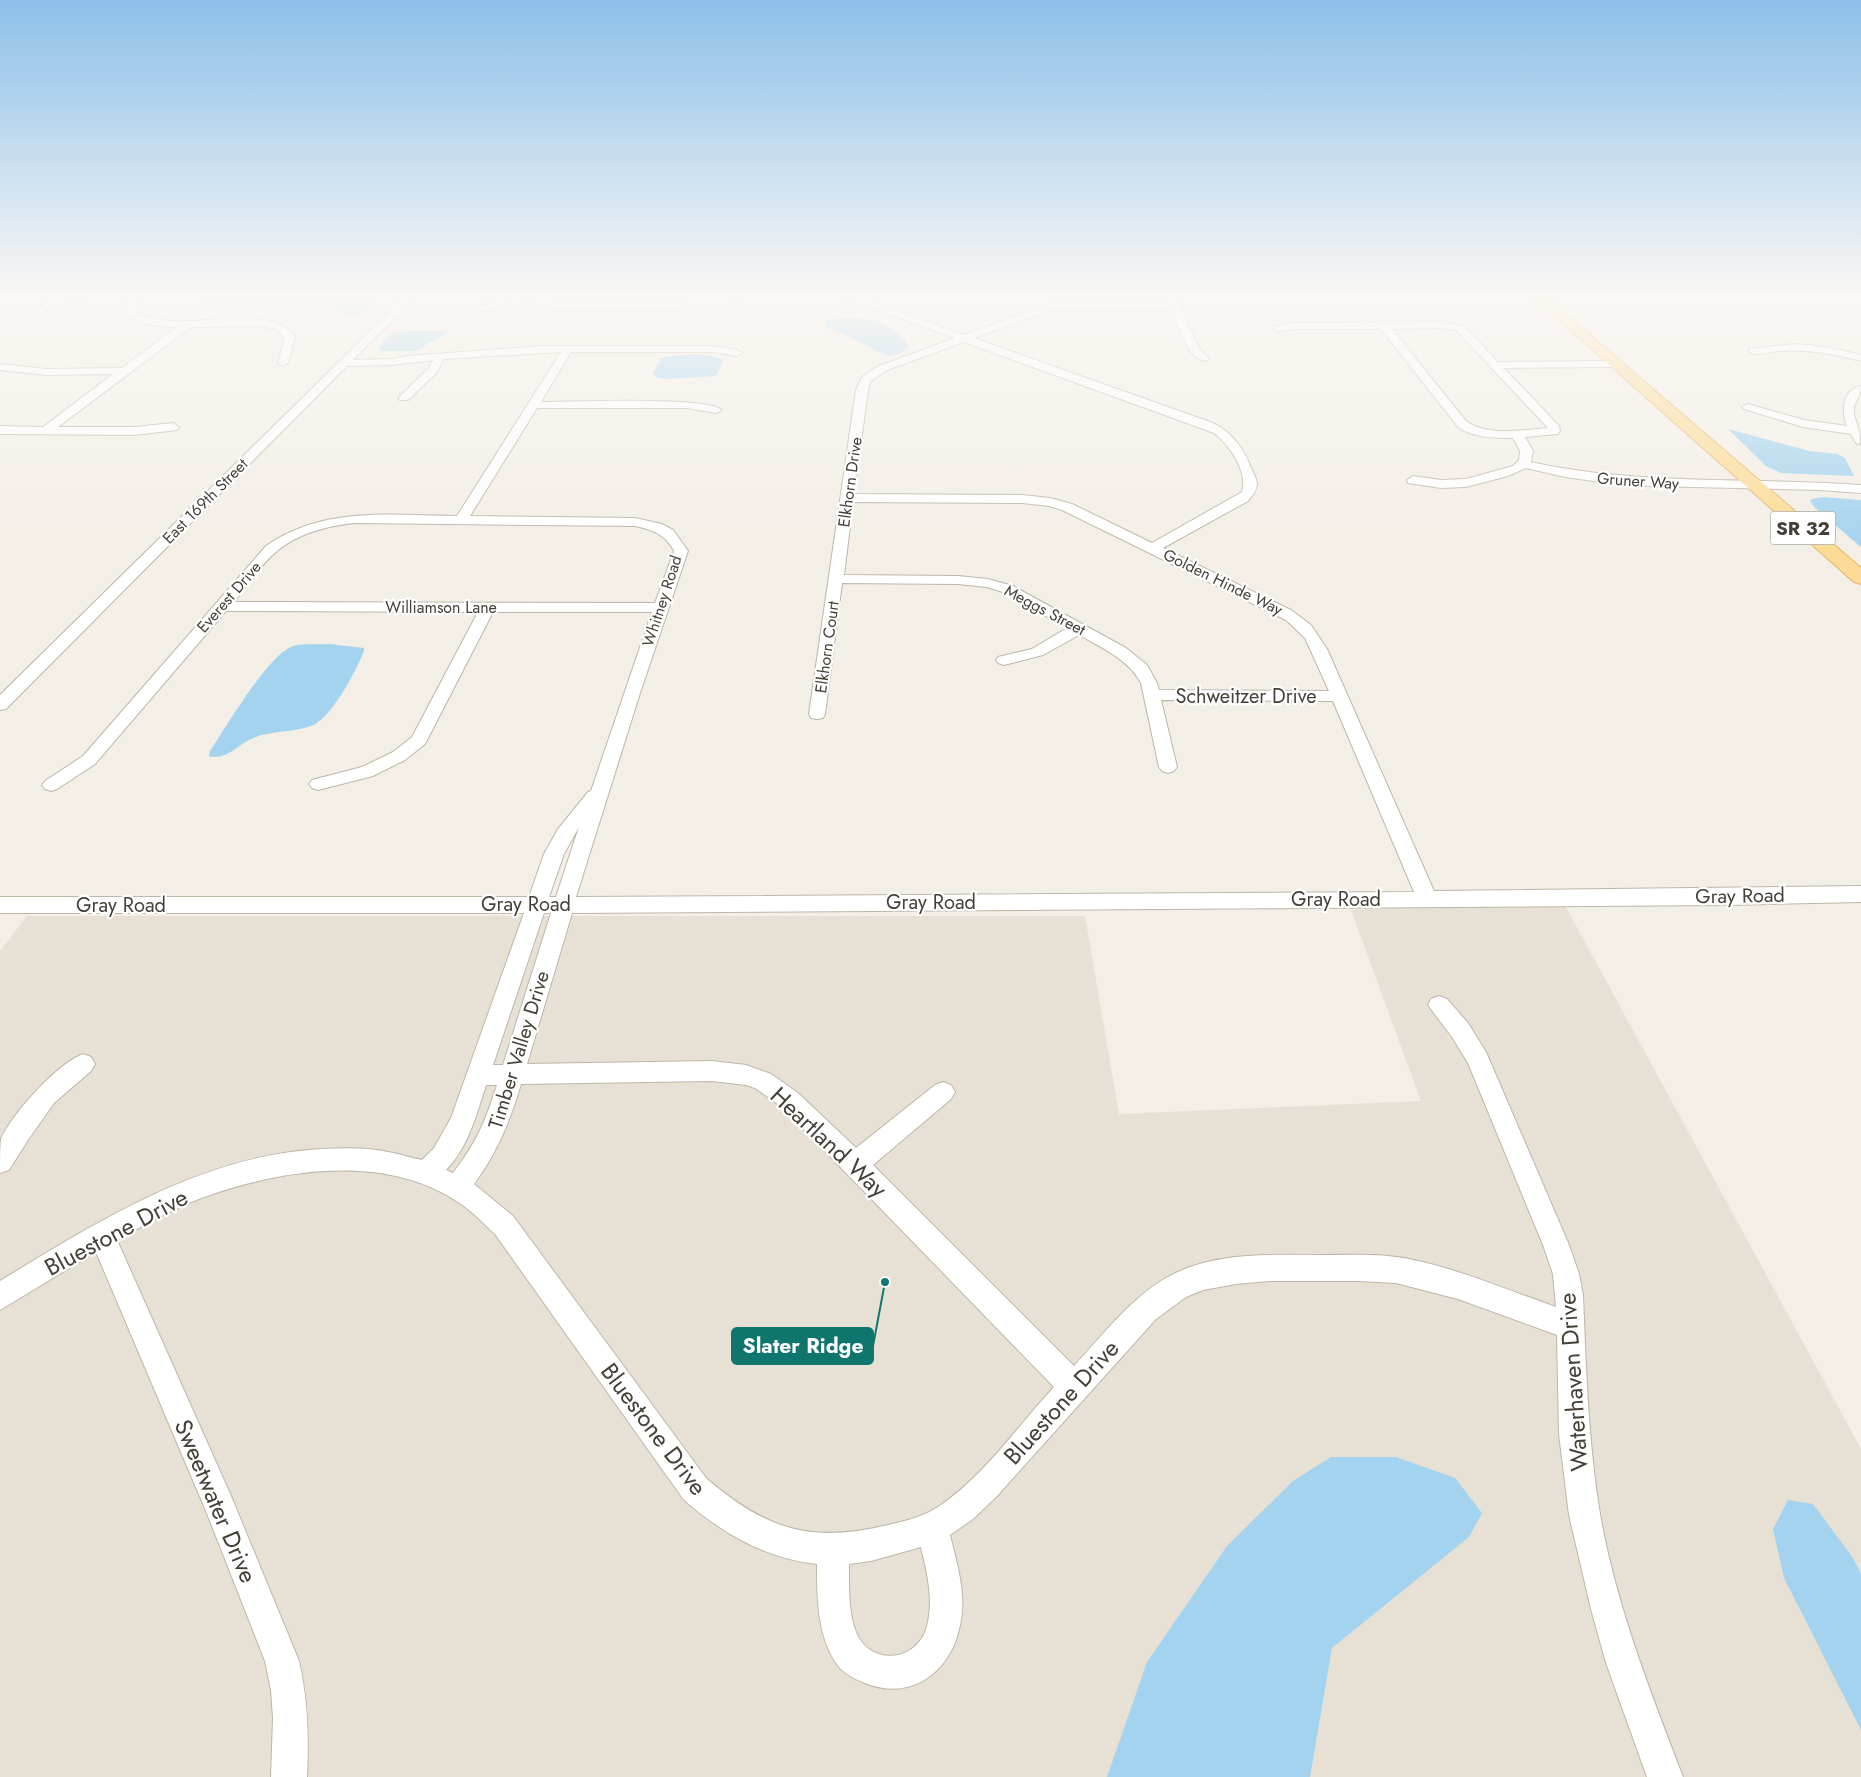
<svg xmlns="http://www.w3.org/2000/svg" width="1861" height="1777" font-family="Jost,sans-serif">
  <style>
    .residential { fill: #e7e0d4 }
    .water { fill: #a3d3ee }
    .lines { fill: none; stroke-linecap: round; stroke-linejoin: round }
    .minor-casing { stroke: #beb6a9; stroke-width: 2 }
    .major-casing { stroke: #e1b766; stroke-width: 2 }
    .minor { fill: #fff; fill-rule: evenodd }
    .major { fill: #fcdb96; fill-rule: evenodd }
    .labels { text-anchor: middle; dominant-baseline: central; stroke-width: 4.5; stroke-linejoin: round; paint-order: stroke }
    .far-street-label { font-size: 16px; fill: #453f36; stroke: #fff }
    .shield { fill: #fff; stroke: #7d7972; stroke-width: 1 }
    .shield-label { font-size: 19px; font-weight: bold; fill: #453f36 }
    .street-label { font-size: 20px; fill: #453f36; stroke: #fff }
    .near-street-label { font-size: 24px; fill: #453f36; stroke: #fff }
    .leader { fill: none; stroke: #0f766e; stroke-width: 2 }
    .callout-dot { fill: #0f766e; stroke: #fff; stroke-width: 2 }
    .callout { fill: #0f766e; stroke: #0f766e; stroke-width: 2 }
    .callout-label { font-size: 21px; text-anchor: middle; font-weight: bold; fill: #fff }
  </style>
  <rect width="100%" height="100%" fill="#f3eee6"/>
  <path class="residential" d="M1561 898 1861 1449V1777H0V951L27 916H1085L1119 1114 1421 1101 1351 910Z"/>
  <g class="water">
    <path d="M200 297H374L362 315 342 319 344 312 334 306 313 304 215 299Z"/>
    <path d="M839 318C869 317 890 321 909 346 903 354 895 357 885 355L826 326 825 321Z"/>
    <path d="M415 330 446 331 449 333 428 343 419 351H380L379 348C388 333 397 331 415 330Z"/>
    <path d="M679 355C693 355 709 353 723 360L718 373 715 376 666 379 658 378 653 374 661 358Z"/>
    <path d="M1728 429 1809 451 1837 454 1845 458 1854 476 1781 473 1766 466Z"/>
    <path d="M1823 497 1861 500V547L1815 508 1810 501 1812 499Z"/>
    <path d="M329 644 364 648V651C356 671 331 719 311 726 292 733 270 730 251 739 238 745 225 761 209 756L210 751C227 726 266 658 291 647 298 643 319 645 329 644Z"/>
    <path d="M1331 1457H1396L1455 1478 1482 1513 1469 1537 1332 1648 1310 1777H1107L1147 1662 1227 1546 1293 1481Z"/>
    <path d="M1788 1500 1813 1504 1853 1558 1861 1574V1730L1784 1578 1773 1529Z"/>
  </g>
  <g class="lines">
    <defs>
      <g id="minor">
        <path d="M68 297H84L82 299 57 305 44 312H38L36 310 51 301Z"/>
        <path d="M129 297H139L134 311C176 338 263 298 295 336L288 363 283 366 278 363 285 337 275 329 260 326 191 327 58 427H134L173 423 179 427 177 430 134 435 0 434V426L43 427 113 374 46 375 0 370V364L46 369 122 368 177 327C159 326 138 326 124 312Z"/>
        <path d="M405 297H415L353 360 392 359 406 356 544 346H713L737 350 742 353 737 356 713 352H571L541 402C568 402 708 396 722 410L716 413 687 408H537L470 516 635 518 662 524 673 530 688 551 640 693 576 897 1414 892 1333 701 1161 700 1177 767 1174 771 1168 773 1162 771 1159 767 1141 683C1128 659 1102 648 1079 635L1043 655 1004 665 998 663 996 660 998 657 1032 649 1067 628 1003 592 987 587 958 584 842 583 825 714 823 718 817 719 811 718 809 714 856 390 862 377 879 366 955 338 847 299 845 297H858L964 335 1049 304 1071 302H1168L1166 297H1176L1198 347 1209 358 1208 360C1188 365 1177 322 1171 308H1071L1051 310 974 338 1213 423C1234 434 1244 449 1252 470 1254 474 1257 480 1257 484 1257 491 1252 496 1248 501L1163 548 1291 610 1311 625 1327 649 1434 891 1861 886V902L1728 905 572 913 527 1064 712 1061 746 1065 771 1074 798 1093 856 1148 935 1085 943 1082 951 1085 955 1092 951 1099 873 1165 1074 1366C1102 1336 1130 1299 1166 1278 1213 1251 1270 1255 1322 1255 1351 1255 1380 1253 1409 1259 1459 1269 1507 1290 1556 1307L1553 1274 1543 1245 1468 1063 1452 1037 1428 1005 1431 999 1439 996 1447 999 1468 1023 1486 1052 1569 1245 1579 1274 1583 1295C1586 1368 1588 1441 1600 1514 1616 1605 1650 1691 1683 1777H1647L1606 1663 1591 1609 1569 1515 1559 1434 1557 1335 1458 1299 1396 1283 1358 1281H1269L1236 1284 1203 1290 1186 1297 1156 1319 997 1496 973 1519 950 1535C957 1564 967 1595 960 1625 951 1672 911 1702 865 1683 855 1679 846 1675 839 1667 817 1638 817 1598 817 1564 765 1558 723 1534 684 1500L495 1234C484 1224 473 1212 461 1204 390 1154 289 1168 213 1194 179 1205 148 1223 117 1240L231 1496 299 1661C308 1700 309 1738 307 1777H271L273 1718 271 1690 265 1661 206 1511 96 1252 0 1310V1281C99 1221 201 1156 320 1149 343 1148 366 1147 388 1152 400 1154 411 1158 422 1160L434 1148 451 1118 524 913H0V897H529L544 854 558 829 588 792 591 791 652 612H493L425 744 405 760 373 776 318 790 312 788 309 784 312 780 362 767 393 752 412 737 478 612 226 611 95 764 57 789 51 791 45 789 42 785 45 781 83 756 266 546C323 506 391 515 457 516L561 352 444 359 436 373 408 400H400L398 398 400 396 428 369 433 360 392 365 347 366 6 709 0 710V695ZM964 342 1214 433C1230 445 1248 472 1242 492L1152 543 1072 504 1050 498 1022 495 854 494 868 390 871 381 887 370ZM853 502 1022 503 1049 506 1062 510 1286 620 1305 638 1329 691 1159 690 1157 683 1147 665 1126 648 1013 586 988 579 958 576 844 575ZM354 523 635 526C653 530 665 534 674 551L655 603 234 602C248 585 261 564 277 551 299 533 327 526 354 523ZM579 827 556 897H549L564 854ZM544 913H551L503 1065H493ZM712 1081 746 1085 755 1088 782 1107 1054 1387C1017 1427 984 1476 938 1507 923 1517 905 1521 888 1525 810 1544 765 1529 706 1478L513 1216 474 1184C497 1153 510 1121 521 1084ZM486 1085H497C485 1122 477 1142 453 1173L446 1170C468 1148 477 1113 486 1085ZM921 1547C927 1572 934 1601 927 1626 918 1662 870 1667 856 1632 848 1611 849 1586 849 1564L871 1561Z"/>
        <path d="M510 297H529L556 303 580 304 676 303 724 297H740C723 312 583 311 555 308 546 307 525 300 518 301 505 302 491 309 478 312L473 309 475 307Z"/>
        <path d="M1440 322 1464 326 1498 362 1616 361 1621 364 1616 367 1504 368 1559 426 1560 431 1558 434 1525 437 1533 451 1531 462C1639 486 1751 477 1861 485V493L1819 490 1649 486 1607 483 1565 477 1526 468 1508 476 1466 487 1441 488 1408 483 1407 480 1413 476 1441 480 1466 479 1513 466 1519 460 1520 451 1513 438C1493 438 1474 438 1458 427L1381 329H1292L1278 332 1273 329 1274 327 1292 323ZM1440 328 1456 330 1548 428C1522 430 1488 437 1466 421L1392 329Z"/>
        <path d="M1794 344C1817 345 1839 349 1861 355V361C1834 354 1807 349 1779 351 1770 352 1755 357 1749 351L1750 349Z"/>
        <path d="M1861 386C1861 398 1853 401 1854 413 1856 424 1861 432 1860 444L1856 443 1851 434 1803 427 1744 409 1742 407 1748 404 1804 420 1847 426C1841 411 1842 390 1861 386Z"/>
        <path d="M83 1054 91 1057 95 1064 91 1071 54 1103 28 1140 9 1170 0 1173C0 1164 0 1148 1 1139 12 1114 58 1063 83 1054Z"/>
      </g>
      <path id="major" d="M1533 297H1546L1861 568V584L1854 582Z"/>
    </defs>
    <use href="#minor" class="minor-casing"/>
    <use href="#major" class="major-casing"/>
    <use href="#minor" class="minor"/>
    <use href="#major" class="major"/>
  </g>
  <linearGradient id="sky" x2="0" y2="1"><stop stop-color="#8cc0ea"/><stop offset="0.54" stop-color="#faf7f4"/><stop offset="1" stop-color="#faf7f4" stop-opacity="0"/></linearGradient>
  <rect width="1861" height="546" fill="url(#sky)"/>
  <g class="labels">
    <g class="far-street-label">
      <text transform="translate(1638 481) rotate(4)">Gruner Way</text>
      <text transform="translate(850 482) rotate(-82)">Elkhorn Drive</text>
      <text transform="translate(205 501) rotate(-45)">East 169th Street</text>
      <text transform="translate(1223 582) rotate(26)">Golden Hinde Way</text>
      <text transform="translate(229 597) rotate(-49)">Everest Drive</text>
      <text transform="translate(662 601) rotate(-72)">Whitney Road</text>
      <text x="441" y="607">Williamson Lane</text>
      <text transform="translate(1045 610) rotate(28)">Meggs Street</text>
      <text transform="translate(827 647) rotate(-82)">Elkhorn Court</text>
    </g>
    <rect class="shield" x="1770.5" y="511.5" width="65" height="33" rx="4"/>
    <g class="shield-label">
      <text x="1803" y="528">SR 32</text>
    </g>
    <g class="street-label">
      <text x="1246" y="696">Schweitzer Drive</text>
      <text transform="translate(1740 896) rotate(-1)">Gray Road</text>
      <text x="1336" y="899">Gray Road</text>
      <text x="931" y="902">Gray Road</text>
      <text x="526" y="904">Gray Road</text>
      <text x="121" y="905">Gray Road</text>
      <text transform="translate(519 1050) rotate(-73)">Timber Valley Drive</text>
    </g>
    <g class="near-street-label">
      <text transform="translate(829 1142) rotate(43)">Heartland Way</text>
      <text transform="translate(116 1232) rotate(-28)">Bluestone Drive</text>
      <text transform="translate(1573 1382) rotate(-94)">Waterhaven Drive</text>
      <text transform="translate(1061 1402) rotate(-48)">Bluestone Drive</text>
      <text transform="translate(654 1429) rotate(53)">Bluestone Drive</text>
      <text transform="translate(216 1501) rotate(67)">Sweetwater Drive</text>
    </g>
  </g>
  <path class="leader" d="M885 1282L873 1346"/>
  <circle class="callout-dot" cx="885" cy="1282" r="5"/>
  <rect class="callout" x="732" y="1328" width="141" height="36" rx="5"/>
  <g class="callout-label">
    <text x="803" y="1353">Slater Ridge</text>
  </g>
</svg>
